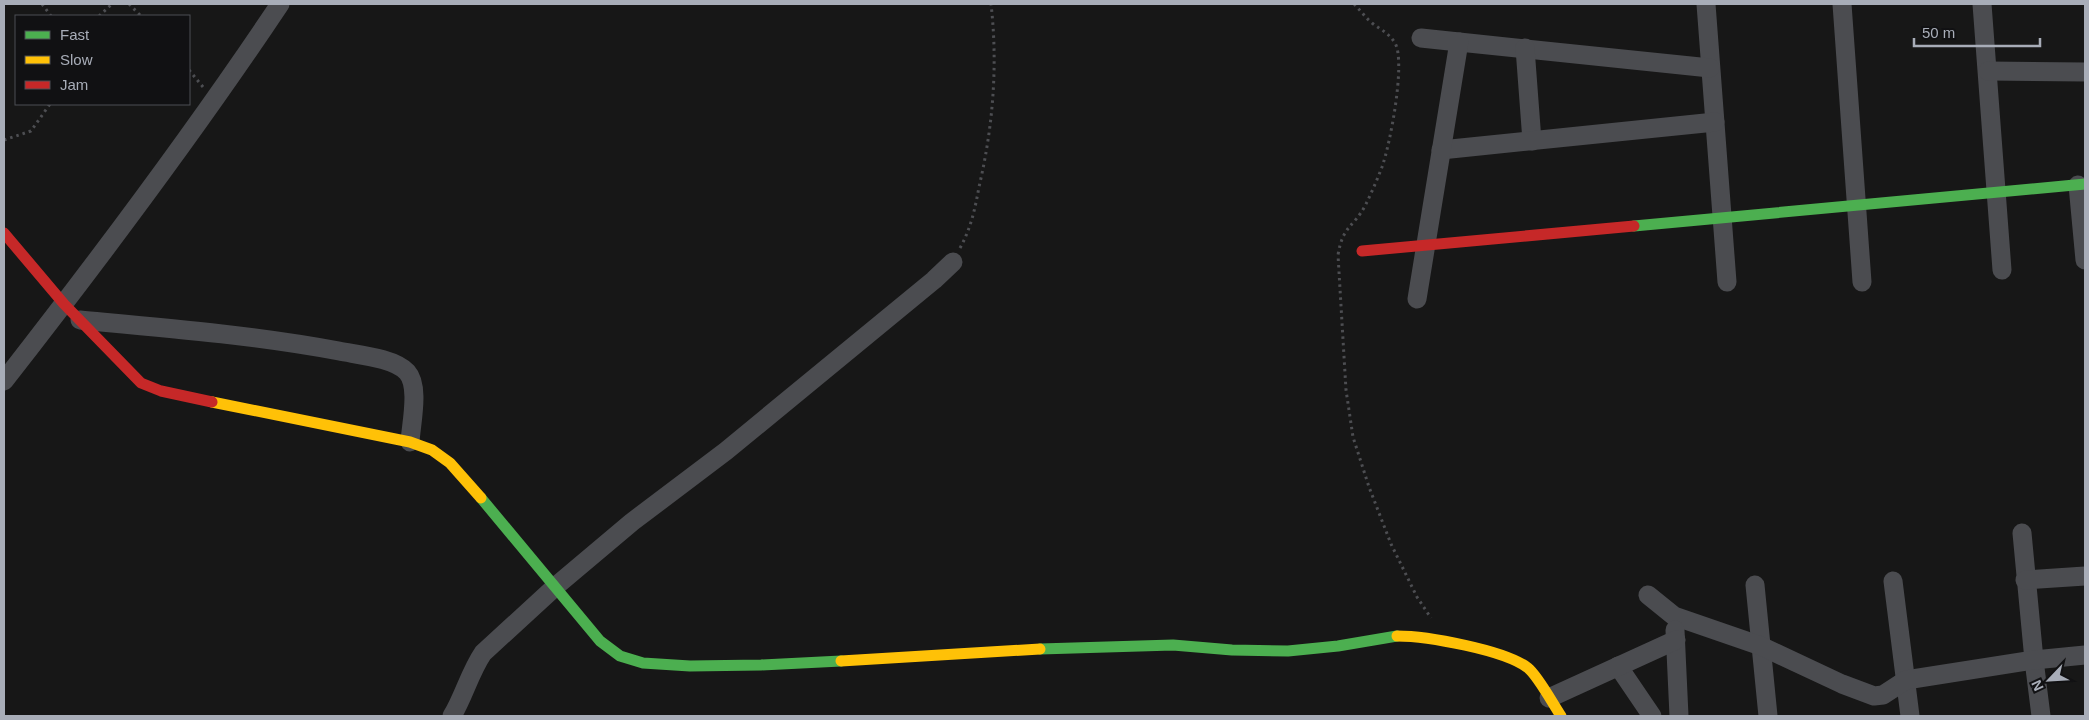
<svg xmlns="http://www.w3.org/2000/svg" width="2089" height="720" font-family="Arial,sans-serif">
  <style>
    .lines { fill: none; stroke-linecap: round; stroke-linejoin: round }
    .path { stroke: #4d4e52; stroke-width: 3; stroke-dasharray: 2.5 4; stroke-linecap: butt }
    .street { stroke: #4b4c50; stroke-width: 19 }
    .fast { stroke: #4caf50; stroke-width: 11 }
    .slow { stroke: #ffc107; stroke-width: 11 }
    .jam { stroke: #c62828; stroke-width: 11 }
  </style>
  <rect width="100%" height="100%" fill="#171717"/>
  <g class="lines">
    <g class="path">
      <path d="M42 4 51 16"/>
      <path d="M129 4 141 16"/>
      <path d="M1354 4C1360 10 1365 17 1372 23 1381 30 1389 33 1395 43 1406 62 1390 145 1382 167 1377 180 1371 194 1365 206 1353 228 1343 225 1338 255L1346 390 1353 437 1369 487 1391 544 1417 597 1431 618"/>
      <path d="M99 16 112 4"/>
      <path d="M189 70 203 87"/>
      <path d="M4 140 31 131 50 104"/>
      <path d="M960 248C971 228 975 209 979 187 993 127 998 65 991 4"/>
    </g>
    <g class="street">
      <path d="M1706 4 1727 282"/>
      <path d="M1842 4 1862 282"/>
      <path d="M1982 4 2002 270"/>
      <path d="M1459 42 1710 68"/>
      <path d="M1525 48 1532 141"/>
      <path d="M1988 71 2085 72"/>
      <path d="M1441 150 1715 122"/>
      <path d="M2078 185 2085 260"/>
      <path d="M1417 299 1459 42 1421 38"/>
      <path d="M80 320C167 328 253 335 339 351 359 355 394 358 407 372 420 386 411 424 410 442"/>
      <path d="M4 381C100 258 194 133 280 4"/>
      <path d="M2022 533 2034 660 2041 716"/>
      <path d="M2025 580 2085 576"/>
      <path d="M1893 581 1910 716"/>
      <path d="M1755 585 1768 716"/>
      <path d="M1648 595 1674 616 1761 646 1842 684 1874 696 1883 695 1906 680 2034 660 2085 655"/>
      <path d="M1675 630 1679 716"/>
      <path d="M1618 666 1652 716"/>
      <path d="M1549 698 1676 640"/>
      <path d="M452 716C464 696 470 672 483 653L556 586 632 522 726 451 934 280 953 262"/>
    </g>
    <g class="fast">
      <path d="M1634 226 2085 184"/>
      <path d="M481 498 600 641 620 656 643 663 690 666 761 665 841 661"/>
      <path d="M1040 649 1173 645 1232 650 1288 651 1338 646 1397 636"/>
    </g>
    <g class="slow">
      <path d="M212 402 410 442 432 450 450 463 481 498"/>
      <path d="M1397 636C1427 636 1505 650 1528 668 1538 676 1553 704 1561 716"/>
      <path d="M841 661 1040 649"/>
    </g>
    <g class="jam">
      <path d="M4 233 64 304 141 383 161 391 212 402"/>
      <path d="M1362 251 1634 226"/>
    </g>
  </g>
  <rect width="2089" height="720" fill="none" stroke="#a8adb8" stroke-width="10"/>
  <rect x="15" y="15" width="175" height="90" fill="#111113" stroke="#4d4f55"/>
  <rect x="25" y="31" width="25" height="8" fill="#4caf50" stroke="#4d4f55"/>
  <text x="60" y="40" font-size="15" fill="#a8adb8">Fast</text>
  <rect x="25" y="56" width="25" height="8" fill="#ffc107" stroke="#4d4f55"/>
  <text x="60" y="65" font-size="15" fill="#a8adb8">Slow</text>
  <rect x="25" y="81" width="25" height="8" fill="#c62828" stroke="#4d4f55"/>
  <text x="60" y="90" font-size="15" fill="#a8adb8">Jam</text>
  <g transform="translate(2049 680) rotate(245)" stroke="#111113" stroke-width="4" paint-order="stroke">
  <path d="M0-4L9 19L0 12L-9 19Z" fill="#a8adb8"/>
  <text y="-8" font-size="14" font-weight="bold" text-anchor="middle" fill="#a8adb8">N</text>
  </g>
  <path d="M1914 38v8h126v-8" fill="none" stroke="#a8adb8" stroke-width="2.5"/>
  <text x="1922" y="38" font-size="15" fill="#a8adb8" stroke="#111113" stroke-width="4" paint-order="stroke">50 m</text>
</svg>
